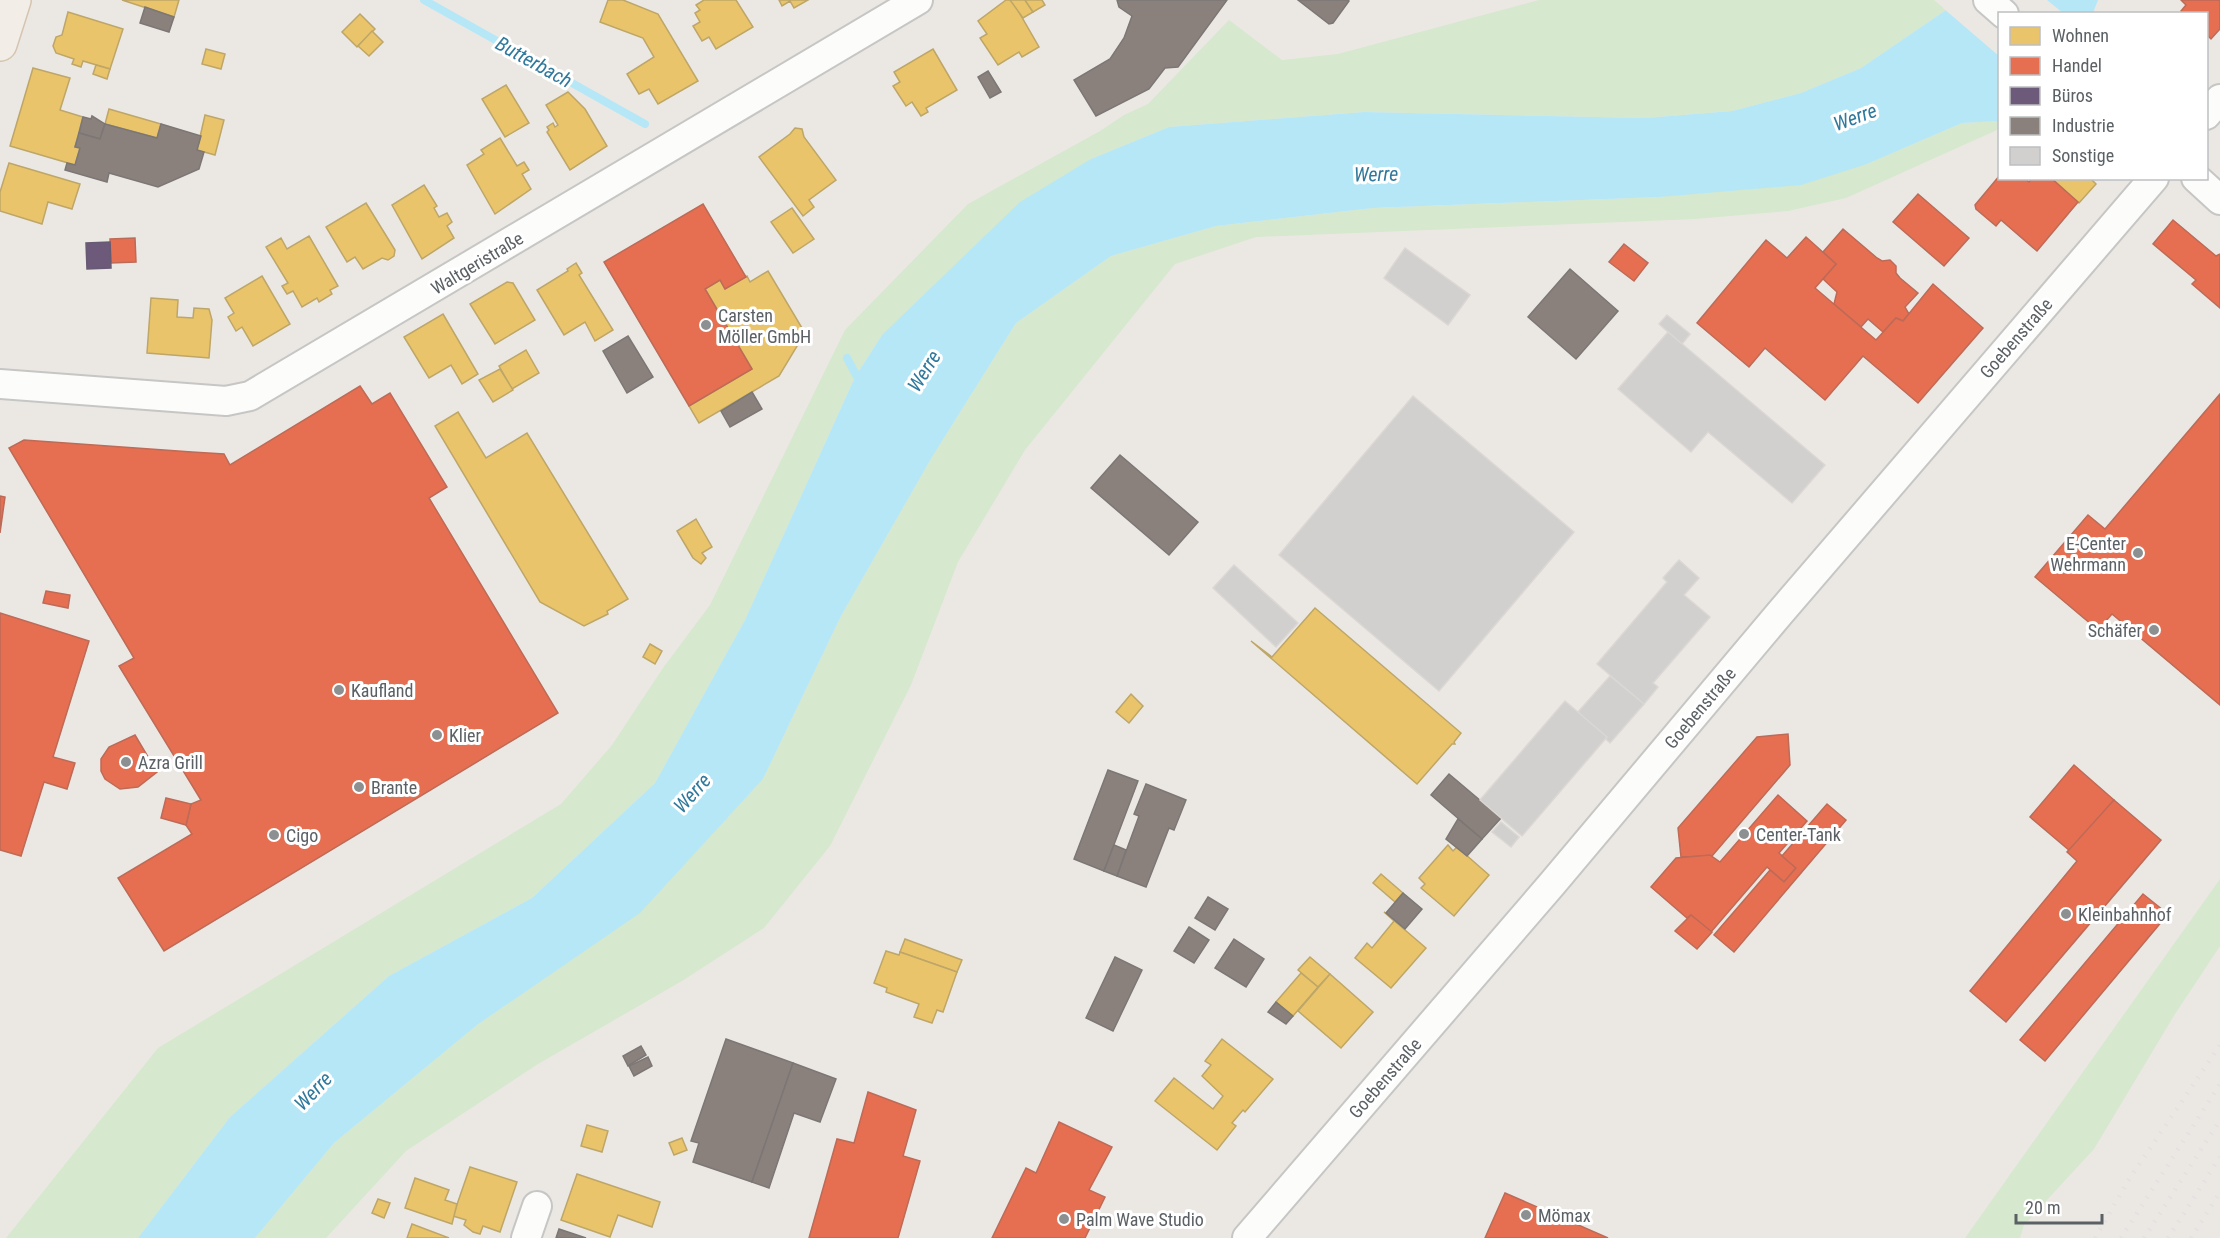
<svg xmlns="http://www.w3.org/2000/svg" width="2220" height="1238" font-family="'Roboto Condensed',sans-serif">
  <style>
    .green { fill: #d6e8cd }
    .water { fill: #b6e7f7 }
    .pier { fill: #ebe8e4 }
    .homes { fill: #e9c46a; stroke: #bea668; stroke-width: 1.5 }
    .shops { fill: #e76f51; stroke: #bd6a57; stroke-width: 1.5 }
    .offices { fill: #6d597a; stroke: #675b73; stroke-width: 1.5 }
    .industry { fill: #8a817c; stroke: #7c7775; stroke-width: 1.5 }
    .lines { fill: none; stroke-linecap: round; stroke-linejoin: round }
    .stream { stroke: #b6e7f7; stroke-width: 8 }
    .building { fill: #d2d0ce; stroke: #dad7d4; stroke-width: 1.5 }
    .minor-casing { stroke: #c6c6c5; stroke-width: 32 }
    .major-casing { stroke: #d5c4b0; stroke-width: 36 }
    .minor { stroke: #fcfcfb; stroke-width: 28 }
    .major { stroke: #f2eee7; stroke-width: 33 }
    .rail { stroke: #e2e1e1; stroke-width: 4.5; stroke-dasharray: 1.5 8; stroke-linecap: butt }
    .poi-dot { fill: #8d9091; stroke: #fff; stroke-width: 2 }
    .labels { text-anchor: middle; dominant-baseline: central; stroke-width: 6; stroke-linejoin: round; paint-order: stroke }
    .street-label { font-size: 18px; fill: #5a6064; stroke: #fff }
    .poi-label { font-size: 18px; fill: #5a6064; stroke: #fff; text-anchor: start }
    .water-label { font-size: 20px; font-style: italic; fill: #30799c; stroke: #fff }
  </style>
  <rect width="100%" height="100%" fill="#ebe8e4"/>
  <g class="green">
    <path d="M1539 0H1934L1946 10 1861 68 1801 93 1732 111 1645 118 1364 112 1169 127 1091 159 882 335 855 377 745 620 655 783 532 898 389 976 230 1117 138 1238H6L158 1048 561 804 612 745 663 668 710 605 845 330 968 204 1100 131 1124 115 1148 104 1229 20 1282 60 1338 54Z"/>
    <path d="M1999 121 1997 130 1846 198 1788 211 1695 219 1256 237 1175 264 1025 450 958 562 911 685 830 846 764 928 682 981 538 1064 406 1151 326 1238H255L334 1143 477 1025 639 913 763 779 841 616 932 457 1016 323 1111 256 1216 226 1373 208 1659 197 1867 164 1962 123Z"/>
    <path d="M2220 879V946L2175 1014 2094 1149 2024 1225 2020 1238H1965Z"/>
  </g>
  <path class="water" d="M1955 0H2098L2093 13 2000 14 1999 121 1962 123 1867 164 1801 185 1659 197 1373 208 1216 226 1111 256 1016 323 932 457 841 616 763 779 640 913 477 1025 334 1143 255 1238H138L230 1117 389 976 532 898 655 783 745 620 855 377 882 335 1020 202 1091 159 1169 127 1364 112 1645 118 1732 111 1801 93 1861 68 1946 10Z"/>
  <path class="pier" d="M1951 0H2047L2063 13 2000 14 1999 56 1943 8Z"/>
  <g class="homes">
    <path d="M122 0H179L174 17Z"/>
    <path d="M608 0H623L658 14 698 81 658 104 649 89 639 94 627 74 654 57 643 38 600 22Z"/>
    <path d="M704 0H736L753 27 716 49 709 37 702 41 693 26 700 22 695 13 700 10 696 5Z"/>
    <path d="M779 0H808L794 8 790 1 782 6Z"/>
    <path d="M1006 0H1012L1039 47 1022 57 1019 52 998 65 980 38 987 34 978 21Z"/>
    <path d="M1010 0H1025L1033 12 1023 18Z"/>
    <path d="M1025 0H1042L1045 5 1033 12Z"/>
    <path d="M68 12 123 29 110 69 83 61 81 67 72 64 74 59 56 53 53 46 56 37 62 35Z"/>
    <path d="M360 14 375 29 357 47 342 32Z"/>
    <path d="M372 31 383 42 369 56 358 46Z"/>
    <path d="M206 49 225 54 221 69 202 64Z"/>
    <path d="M933 49 957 90 926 108 928 112 921 116 912 102 906 106 893 86 900 82 894 72Z"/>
    <path d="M96 65 110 69 107 79 93 74Z"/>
    <path d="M33 68 70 78 60 110 83 117 75 147 80 148 75 165 10 146Z"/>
    <path d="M506 85 529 123 505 137 482 99Z"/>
    <path d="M568 92 585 109 607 146 570 170 547 132 549 130 547 127 553 123 555 127 558 125 546 105Z"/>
    <path d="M109 109 161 124 157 138 105 124Z"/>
    <path d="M205 115 224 120 215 155 197 150Z"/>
    <path d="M795 128 802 129 804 137 836 180 809 200 814 207 803 216 759 157 790 134Z"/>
    <path d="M500 138 517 166 524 162 529 170 522 174 531 189 495 214 467 165 484 154 481 150Z"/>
    <path d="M9 163 80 184 72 209 48 202 42 224 0 211V192Z"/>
    <path d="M2051 178H2090L2096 184 2079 203Z"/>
    <path d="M424 185 437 206 434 208 439 217 447 213 452 222 447 226 454 238 422 259 392 205Z"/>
    <path d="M366 203 395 250 394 256 388 260 382 258 363 269 355 257 347 262 326 227Z"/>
    <path d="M792 208 814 239 793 253 771 222Z"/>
    <path d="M309 236 338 286 330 290 332 294 319 302 317 298 302 307 293 291 287 294 282 286 288 283 266 247 281 238 287 249Z"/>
    <path d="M576 263 582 273 579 275 613 330 595 341 585 322 564 335 537 290 568 271 567 269Z"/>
    <path d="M768 271 805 333 779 376 699 423 689 406 752 369 705 289 720 280 725 289 747 276 750 282Z"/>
    <path d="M262 276 290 324 253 346 242 327 236 331 228 317 234 313 225 298Z"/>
    <path d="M507 282 513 283 535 320 495 344 470 304Z"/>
    <path d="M151 298 178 300 177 317 193 318 194 308 209 309 212 320 209 358 147 353Z"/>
    <path d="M443 314 478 374 462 384 451 365 429 378 404 337Z"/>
    <path d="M526 350 539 373 512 389 499 366Z"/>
    <path d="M500 369 513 390 493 402 479 380Z"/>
    <path d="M458 412 486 458 527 433 628 599 607 611 608 614 584 626 540 602 435 426Z"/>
    <path d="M696 519 712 547 702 553 706 558 701 564 693 558 677 531Z"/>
    <path d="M1315 608 1461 733 1454 742 1455 744H1452L1417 784 1251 641 1272 657Z"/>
    <path d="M650 644 662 651 655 664 643 657Z"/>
    <path d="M1131 694 1143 706 1129 723 1116 712Z"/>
    <path d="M1448 845 1453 851 1457 847 1489 875 1454 916 1421 888 1425 884 1419 878Z"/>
    <path d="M1381 874 1403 893 1395 902 1373 883Z"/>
    <path d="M1384 912 1426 948 1391 988 1355 958 1367 943 1372 948 1394 921Z"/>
    <path d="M905 939 962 960 957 972 900 952Z"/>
    <path d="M886 951 899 955 900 952 957 972 943 1012 937 1010 932 1023 914 1017 919 1004 886 992 887 988 874 983Z"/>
    <path d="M1310 957 1330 974 1318 987 1298 970Z"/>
    <path d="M1301 973 1318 987 1293 1016 1276 1002Z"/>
    <path d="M1330 974 1373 1012 1341 1048 1298 1011Z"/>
    <path d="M1222 1039 1273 1079 1245 1112 1243 1110 1232 1123 1236 1126 1217 1150 1155 1101 1174 1078 1213 1109 1223 1096 1202 1076 1211 1065 1205 1061Z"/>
    <path d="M587 1125 608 1131 602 1152 581 1146Z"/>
    <path d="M682 1138 687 1150 674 1155 669 1143Z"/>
    <path d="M470 1167 517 1182 500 1232 483 1226 480 1234 473 1232 464 1225 466 1220 453 1216Z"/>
    <path d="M577 1174 660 1202 652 1227 618 1215 610 1237 561 1220Z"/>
    <path d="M415 1178 449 1190 445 1200 457 1204 452 1224 405 1208Z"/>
    <path d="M378 1199 390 1203 384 1218 372 1213Z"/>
    <path d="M412 1224 449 1238H407Z"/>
  </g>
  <g class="shops">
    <path d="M2181 0H2220V29L2211 39 2206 34V14H2184L2181 11 2186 5Z"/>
    <path d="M2000 175V178H2024L2029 182 2032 178H2051L2078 202 2037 251 2001 220 1996 226 1976 209 1975 205Z"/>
    <path d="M1918 194 1969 238 1944 266 1893 222Z"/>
    <path d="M703 204 746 277 725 289 720 280 705 289 752 369 689 406 604 262Z"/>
    <path d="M2173 220 2216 256 2220 254V308L2192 284 2196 280 2153 244Z"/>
    <path d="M1843 229 1877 258 1882 261 1890 260 1896 266V273L1900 278 1918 293 1905 307 1909 314 1903 321 1896 318 1883 332 1868 319 1861 327 1834 304 1837 292 1823 279 1836 264 1823 252Z"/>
    <path d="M1806 237 1836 264 1815 288 1876 340 1896 318 1903 321 1933 284 1983 328 1918 403 1863 356 1825 400 1765 348 1749 367 1697 323 1766 240 1787 258Z"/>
    <path d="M135 238 136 262 111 263 110 239Z"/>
    <path d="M1624 244 1648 263 1634 281 1609 262Z"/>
    <path d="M360 386 372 404 390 393 447 487 429 498 558 713 164 951 118 878 192 834 186 825 191 804 201 800 119 666 134 658 9 448 24 440 192 452 224 454 230 465Z"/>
    <path d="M2220 394V705L2112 614 2098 630 2035 577 2088 515 2105 529Z"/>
    <path d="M0 496 5 497 0 533Z"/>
    <path d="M46 591 70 595 68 608 43 603Z"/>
    <path d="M0 613 89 641 53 757 75 763 67 789 44 782 21 856 0 850Z"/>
    <path d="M1788 734 1790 765 1712 856 1681 857 1678 828 1757 737Z"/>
    <path d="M135 735 157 772 138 787 120 789 105 779 101 771V759L109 747Z"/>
    <path d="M2074 765 2114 800 2070 851 2030 817Z"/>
    <path d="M1778 795 1807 821 1779 853 1796 868 1784 882 1767 867 1711 932 1691 915 1687 918 1651 887 1676 858 1710 855 1720 862Z"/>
    <path d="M166 798 191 804 186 825 161 818Z"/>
    <path d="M2114 800 2161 840 2006 1022 1970 991 2077 861 2067 852Z"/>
    <path d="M1827 804 1846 820 1734 952 1714 935 1770 870 1784 882 1796 868 1782 856Z"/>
    <path d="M2143 894 2168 914 2045 1061 2020 1040Z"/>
    <path d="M1691 915 1712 932 1697 949 1675 931Z"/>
    <path d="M868 1092 916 1110 903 1156 920 1161 898 1238H809L837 1139 854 1143Z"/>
    <path d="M1059 1122 1112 1147 1089 1190 1105 1197 1085 1238H992L1026 1168 1036 1173Z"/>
    <path d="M1505 1193 1608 1238H1485Z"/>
  </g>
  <path class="offices" d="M110 242 111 268 87 269 86 243Z"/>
  <g class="industry">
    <path d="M1117 0H1227L1178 67 1165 68 1149 89 1096 116 1074 80 1110 59 1124 38 1132 16 1119 7Z"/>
    <path d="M1298 0H1347L1349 1 1333 23 1329 24Z"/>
    <path d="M145 7 174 17 169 32 140 23Z"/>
    <path d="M988 71 1001 92 990 98 978 77Z"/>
    <path d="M92 116 105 124 100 139 79 133 83 117 91 119Z"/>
    <path d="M105 124 157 138 161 124 201 136 197 150 204 152 199 169 158 187 109 173 107 182 65 170 67 163 75 165 80 148 75 147 79 133 100 139Z"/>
    <path d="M1570 269 1618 311 1576 359 1528 317Z"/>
    <path d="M628 336 653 377 627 393 603 351Z"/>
    <path d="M752 392 762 409 730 427 721 411Z"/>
    <path d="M1120 455 1198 522 1169 555 1091 488Z"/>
    <path d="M1108 770 1138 781 1104 871 1074 859Z"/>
    <path d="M1449 774 1501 818 1482 839 1431 795Z"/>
    <path d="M1146 784 1186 800 1174 830 1169 828 1146 887 1117 876 1139 816 1134 814Z"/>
    <path d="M1458 819 1482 839 1467 856 1446 839Z"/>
    <path d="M1114 845 1126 850 1117 876 1104 871Z"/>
    <path d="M1403 893 1422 909 1405 929 1386 913Z"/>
    <path d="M1208 897 1228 909 1215 930 1195 918Z"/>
    <path d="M1189 927 1209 940 1194 963 1174 951Z"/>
    <path d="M1234 939 1264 959 1246 987 1215 968Z"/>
    <path d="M1115 957 1142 970 1113 1031 1086 1018Z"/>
    <path d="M1276 1002 1293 1016 1286 1024 1268 1012Z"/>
    <path d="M726 1039 793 1063 752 1182 693 1162 699 1143 691 1141Z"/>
    <path d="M641 1046 646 1055 628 1066 623 1056Z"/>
    <path d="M648 1057 652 1066 634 1076 629 1066Z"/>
    <path d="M793 1063 836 1079 820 1122 794 1113 769 1188 752 1182Z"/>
    <path d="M559 1229 586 1238H556Z"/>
  </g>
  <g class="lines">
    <g class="stream">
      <path d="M424 0 645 124"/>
      <path d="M847 358 861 384"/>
    </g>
  </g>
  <g class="building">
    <path d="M1405 248 1470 295 1448 325 1384 278Z"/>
    <path d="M1667 315 1690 334 1682 344 1659 324Z"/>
    <path d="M1668 332 1825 465 1792 503 1708 432 1691 452 1618 389Z"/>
    <path d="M1413 396 1574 532 1439 691 1279 555Z"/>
    <path d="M1679 560 1699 578 1684 595 1710 617 1653 683 1658 687 1644 704 1597 664 1667 582 1663 578Z"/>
    <path d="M1234 565 1298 623 1276 647 1213 588Z"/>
    <path d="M1610 676 1644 704 1610 743 1578 712Z"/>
    <path d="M1565 701 1607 737 1522 836 1480 800Z"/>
    <path d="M1501 822 1519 837 1511 847 1492 832Z"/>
  </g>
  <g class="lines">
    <defs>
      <g id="minor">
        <path d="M1988 0 2004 14"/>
        <path d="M2206 115 2220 99"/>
        <path d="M2196 178 2220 200"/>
        <path d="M0 384 226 401 250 396 918 0"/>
        <path d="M526 1238 537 1206"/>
        <path d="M1247 1238 1552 884 1780 613 2154 178"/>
      </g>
      <path id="major" d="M0 44 14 0"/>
    </defs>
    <use href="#minor" class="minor-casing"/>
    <use href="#major" class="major-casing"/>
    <use href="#minor" class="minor"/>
    <use href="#major" class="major"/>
    <g class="rail">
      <path d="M2095 1238 2128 1181 2220 1045"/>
      <path d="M2121 1238 2220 1084"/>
      <path d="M2144 1238 2220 1120"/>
      <path d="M2168 1238 2220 1157"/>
      <path d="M2191 1238 2220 1192"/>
    </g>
  </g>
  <g class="poi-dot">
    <circle cx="706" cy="325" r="6"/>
    <circle cx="2138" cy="553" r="6"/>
    <circle cx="2154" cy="630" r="6"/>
    <circle cx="339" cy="690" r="6"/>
    <circle cx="437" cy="735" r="6"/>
    <circle cx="126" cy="762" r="6"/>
    <circle cx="359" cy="787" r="6"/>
    <circle cx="1744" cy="834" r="6"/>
    <circle cx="274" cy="835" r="6"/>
    <circle cx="2066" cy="914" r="6"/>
    <circle cx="1526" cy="1215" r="6"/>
    <circle cx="1064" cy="1219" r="6"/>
  </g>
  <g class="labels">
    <g class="street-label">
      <text transform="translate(477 263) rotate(-31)">Waltgeristraße</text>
      <text transform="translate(2016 338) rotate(-49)">Goebenstraße</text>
      <text transform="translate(1700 708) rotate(-50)">Goebenstraße</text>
      <text transform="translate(1385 1078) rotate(-49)">Goebenstraße</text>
    </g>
    <g class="poi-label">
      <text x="718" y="315">Carsten<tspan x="718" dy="21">Möller GmbH</tspan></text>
      <text x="2126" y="543" text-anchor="end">E-Center<tspan x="2126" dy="21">Wehrmann</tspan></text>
      <text x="2142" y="630" text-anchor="end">Schäfer</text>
      <text x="351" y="690">Kaufland</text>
      <text x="449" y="735">Klier</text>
      <text x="138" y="762">Azra Grill</text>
      <text x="371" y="787">Brante</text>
      <text x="1756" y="834">Center-Tank</text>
      <text x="286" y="835">Cigo</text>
      <text x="2078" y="914">Kleinbahnhof</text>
      <text x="1538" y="1215">Mömax</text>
      <text x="1076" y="1219">Palm Wave Studio</text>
    </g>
    <g class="water-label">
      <text transform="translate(534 62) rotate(29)">Butterbach</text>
      <text transform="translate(1855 117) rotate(-20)">Werre</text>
      <text transform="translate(1376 174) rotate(-1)">Werre</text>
      <text transform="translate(924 371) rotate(-58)">Werre</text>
      <text transform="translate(692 793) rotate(-48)">Werre</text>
      <text transform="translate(313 1091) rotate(-46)">Werre</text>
    </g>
  </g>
  <rect x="1998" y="12" width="210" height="168" fill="#ffffff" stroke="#bdbfc1" stroke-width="1.5"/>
  <rect x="2010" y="27" width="30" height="18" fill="#e9c46a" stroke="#bdbfc1" stroke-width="1.5"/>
  <text x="2052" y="42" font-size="18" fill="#5a6064">Wohnen</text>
  <rect x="2010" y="57" width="30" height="18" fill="#e76f51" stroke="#bdbfc1" stroke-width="1.5"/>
  <text x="2052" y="72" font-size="18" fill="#5a6064">Handel</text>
  <rect x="2010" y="87" width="30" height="18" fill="#6d597a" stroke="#bdbfc1" stroke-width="1.5"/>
  <text x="2052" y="102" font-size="18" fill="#5a6064">Büros</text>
  <rect x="2010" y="117" width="30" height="18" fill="#8a817c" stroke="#bdbfc1" stroke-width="1.5"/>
  <text x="2052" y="132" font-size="18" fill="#5a6064">Industrie</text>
  <rect x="2010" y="147" width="30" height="18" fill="#d2d0ce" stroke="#bdbfc1" stroke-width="1.5"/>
  <text x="2052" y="162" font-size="18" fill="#5a6064">Sonstige</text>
  <path d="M2016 1214v9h86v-9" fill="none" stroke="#5a6064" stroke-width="3"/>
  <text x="2025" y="1214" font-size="18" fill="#5a6064" stroke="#ffffff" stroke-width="4.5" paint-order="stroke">20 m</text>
</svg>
